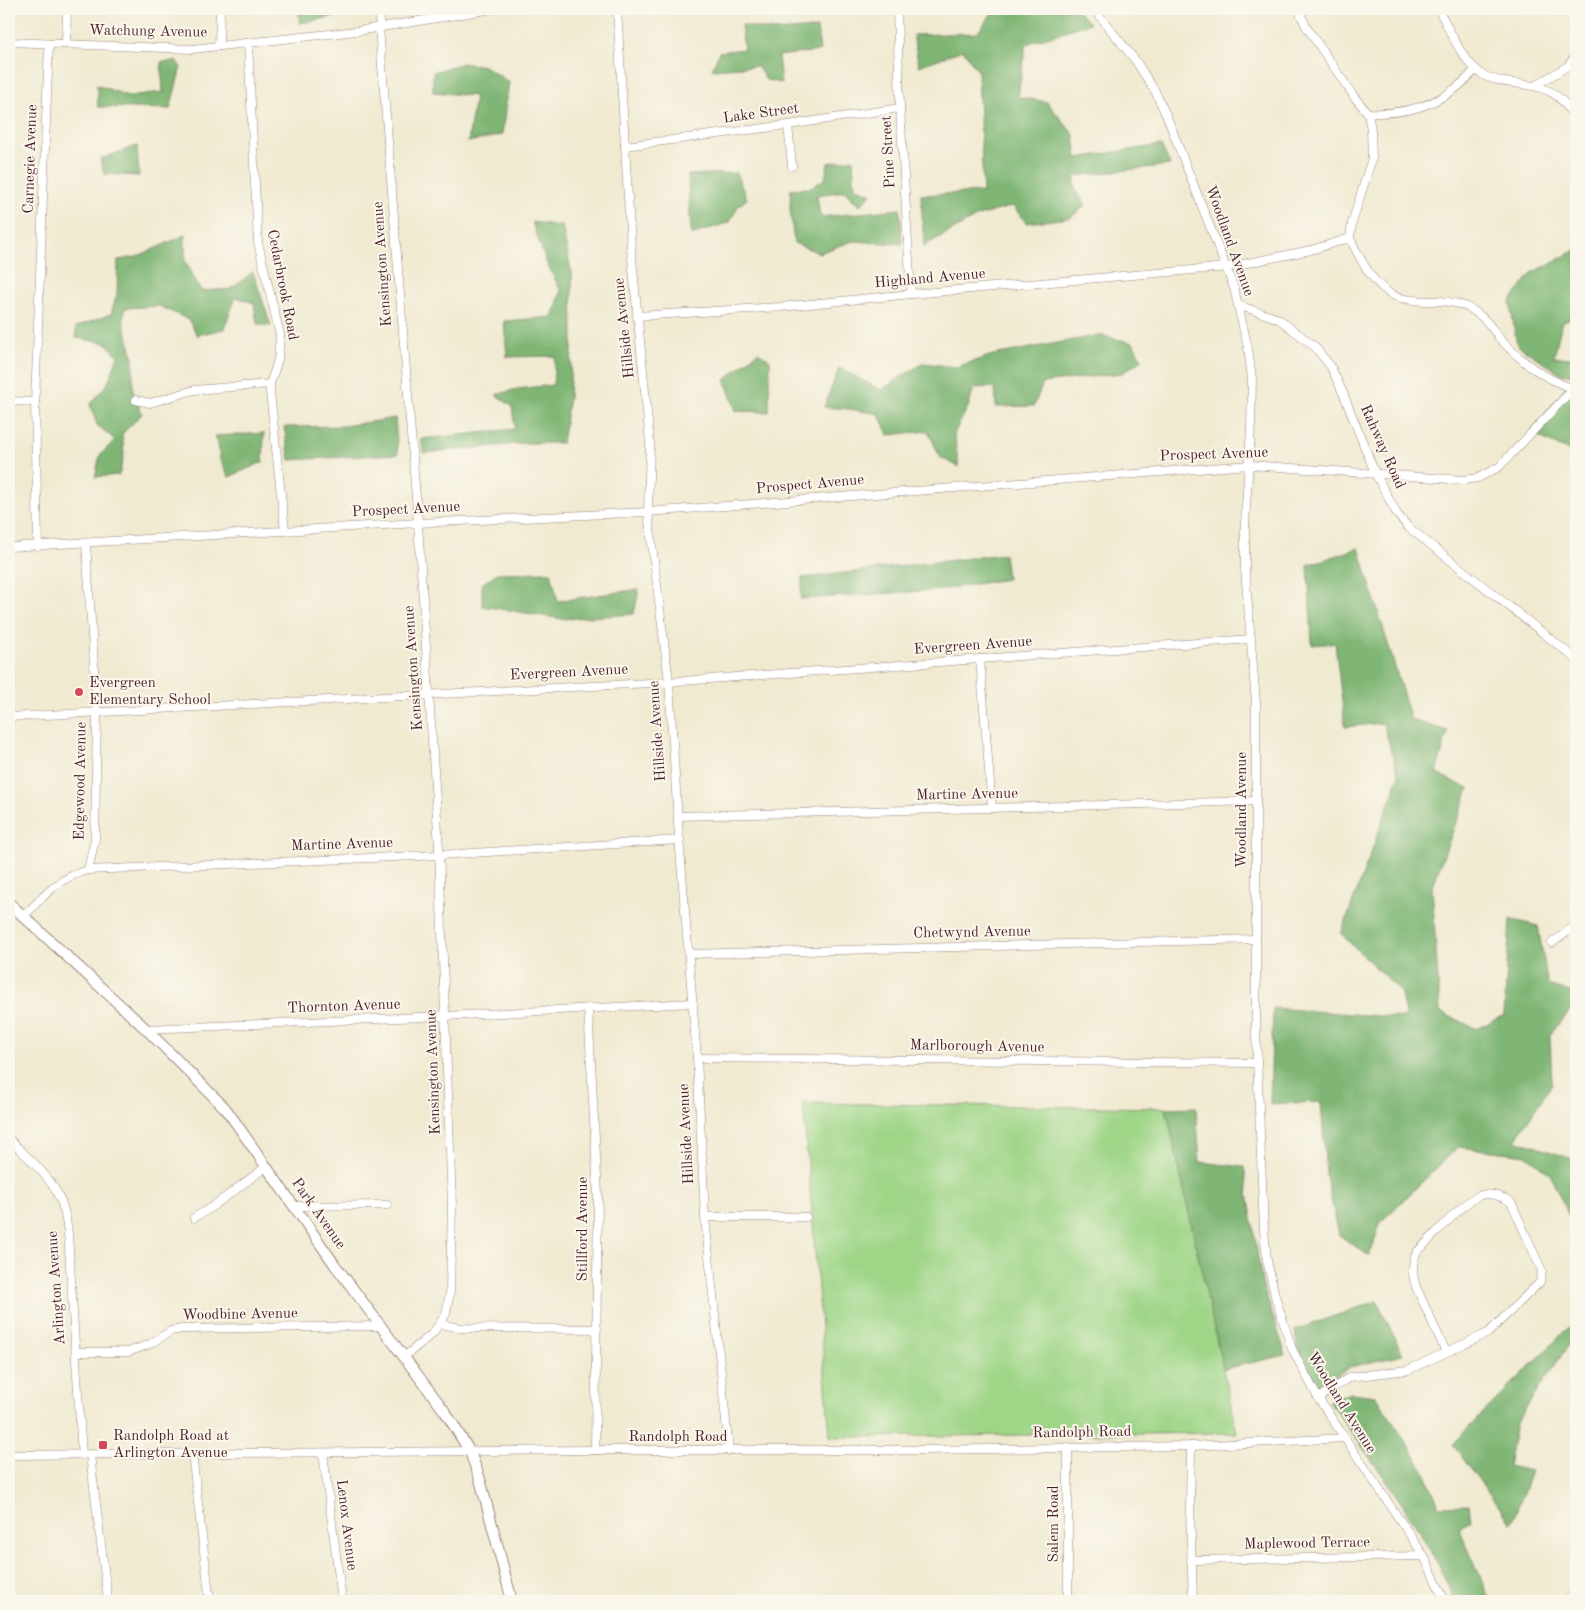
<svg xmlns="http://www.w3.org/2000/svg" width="1585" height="1610" font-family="'Old Standard TT',serif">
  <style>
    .green { fill: #9fd587; stroke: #747a59 }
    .forest { fill: #7fb674; stroke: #646a50 }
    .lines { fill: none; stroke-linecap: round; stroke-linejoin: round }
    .minor-casing { stroke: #9d847e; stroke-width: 9 }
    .major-casing { stroke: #9d847e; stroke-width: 12 }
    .minor { stroke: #fff; stroke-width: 8 }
    .major { stroke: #fff; stroke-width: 10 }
    .poi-dot { fill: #d1495b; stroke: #fbf7ec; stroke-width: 2 }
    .labels { text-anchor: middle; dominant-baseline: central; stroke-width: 4; stroke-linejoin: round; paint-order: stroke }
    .street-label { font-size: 15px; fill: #4a1f2b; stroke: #fbf7ec }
    .poi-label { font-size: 15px; fill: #4a1f2b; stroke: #fbf7ec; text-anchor: start }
  </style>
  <rect width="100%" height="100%" fill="#fbf7ec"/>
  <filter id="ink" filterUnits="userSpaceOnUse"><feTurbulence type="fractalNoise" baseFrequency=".02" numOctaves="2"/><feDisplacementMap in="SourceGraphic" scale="10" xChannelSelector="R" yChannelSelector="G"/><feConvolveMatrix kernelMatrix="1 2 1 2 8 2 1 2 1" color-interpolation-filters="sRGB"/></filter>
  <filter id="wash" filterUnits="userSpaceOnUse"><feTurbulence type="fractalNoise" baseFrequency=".0096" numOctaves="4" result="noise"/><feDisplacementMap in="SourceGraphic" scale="20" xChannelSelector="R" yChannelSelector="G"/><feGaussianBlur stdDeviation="1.12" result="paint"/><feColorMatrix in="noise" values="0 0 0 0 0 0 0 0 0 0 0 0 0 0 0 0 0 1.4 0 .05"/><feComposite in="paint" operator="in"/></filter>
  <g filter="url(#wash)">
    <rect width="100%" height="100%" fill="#f0ead1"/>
    <path class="green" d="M803 1103 1166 1108 1237 1433 830 1437Z"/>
    <g class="forest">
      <path d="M298 9H348V14L300 23Z"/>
      <path d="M995 9H1076L1090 23 1026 44 1018 97 1047 102 1074 135 1077 158 1161 145 1170 165 1075 176V189L1086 205 1070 218 1026 223 1013 206 978 216 924 246 921 195 983 192 978 71 963 50 919 66 913 35 977 33Z"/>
      <path d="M741 25 774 31 817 28 820 51 778 56 781 83 766 80 757 66 712 69 719 52 744 49Z"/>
      <path d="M176 61 181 67 170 109 98 107 97 85 128 96 163 92 161 62Z"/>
      <path d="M463 63 484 66 509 82 502 135 468 142 475 96 433 92V72Z"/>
      <path d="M137 146 139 176 104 174 100 159Z"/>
      <path d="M853 159 855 187 871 194 860 206 844 191 817 195 820 217 900 209 902 244 853 241 819 253 794 243 790 208 791 189 809 188 825 179 828 163Z"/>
      <path d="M736 173 747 199 738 206 730 222 691 235 688 175Z"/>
      <path d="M532 222 562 226 572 275 573 335 569 397 562 443H527L424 453 421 439 515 429 512 406 496 395 517 389 553 385 555 356 507 357 504 321 553 317 561 291 547 264Z"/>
      <path d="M185 235V260L201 291 231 289 253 272 271 326 257 324 254 303 236 297 224 329 197 335 189 320 159 306 125 308 123 320 133 357V391L142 414 122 434 124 454 119 475 95 477 100 455 115 440 97 425 90 405 108 383 118 356 106 343 76 338V327L111 314 117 294 118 260 136 257Z"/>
      <path d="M1576 250V317L1562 322 1554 357 1576 358V374L1563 375 1517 345 1510 302 1532 273Z"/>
      <path d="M1100 335 1133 343 1142 360 1122 373 1043 383 1034 406 996 407 995 387 974 388 968 407 954 434 959 467 940 457 928 431 888 435 879 414 849 409 824 407 839 368 881 390 923 363 956 367 993 355Z"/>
      <path d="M758 352 770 360 769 412 736 411 725 380Z"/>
      <path d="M1576 386V449L1567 450 1531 433 1566 387Z"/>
      <path d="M395 418 398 454 290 460 284 427 344 426Z"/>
      <path d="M264 433 263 462 229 477 220 460 218 443 214 436Z"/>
      <path d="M1359 548 1411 720 1448 731 1436 773 1469 789 1432 886 1440 1012 1477 1029 1504 1015 1510 919 1538 926 1548 985 1576 994V1003L1550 1035 1552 1084 1515 1140 1576 1160V1232L1550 1174 1526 1155 1458 1147 1381 1222 1369 1256 1339 1235 1326 1176 1321 1102 1270 1104 1273 1008 1406 1018 1400 991 1341 934 1399 776 1383 723 1345 727 1335 643 1312 645 1308 565Z"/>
      <path d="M1004 554 1007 579 940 590 801 599 802 578Z"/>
      <path d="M551 572 558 601 639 589 634 614 562 619 482 606V584L497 573Z"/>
      <path d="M1196 1107 1200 1162 1244 1167 1262 1283 1286 1355 1223 1369 1166 1108Z"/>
      <path d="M1377 1301 1403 1355 1350 1367 1318 1386 1297 1347 1295 1330Z"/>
      <path d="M1576 1320V1334L1516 1423 1508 1466 1531 1471 1512 1524 1452 1444Z"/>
      <path d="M1351 1393 1376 1396 1424 1470 1439 1506 1469 1505 1471 1521 1459 1528 1491 1601H1455C1424 1528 1375 1465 1329 1401Z"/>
    </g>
  </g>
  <g filter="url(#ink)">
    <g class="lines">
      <defs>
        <g id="minor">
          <path d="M380 9 379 27 418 523 439 848 452 1206 450 1292 446 1314 433 1333 404 1357"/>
          <path d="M617 9 631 248 650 443 648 512 669 682 679 837 697 1058 705 1217 729 1451"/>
          <path d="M897 9 900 108 911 294"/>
          <path d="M1094 9 1135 60 1155 91 1167 117 1234 288 1248 348 1252 379 1251 428 1245 523V569L1256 703V1034L1264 1231 1267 1260 1275 1296 1292 1349 1318 1398 1424 1556 1445 1601"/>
          <path d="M1298 9 1307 28 1355 98 1368 113 1371 130 1372 158 1352 223 1350 238"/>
          <path d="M1438 9C1450 30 1461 59 1480 73 1488 79 1497 80 1506 82 1541 87 1558 86 1576 121"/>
          <path d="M9 42 192 49 357 31 493 9"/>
          <path d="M248 43 258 243 280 335 278 360 270 384V392L285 531"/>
          <path d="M66 44 67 9"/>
          <path d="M219 46 220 9"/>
          <path d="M1536 85 1568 66 1576 55"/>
          <path d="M1368 113C1411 115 1448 102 1476 69"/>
          <path d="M788 125 792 166"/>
          <path d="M625 146 788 125 900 108"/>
          <path d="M1350 238C1360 259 1374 288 1397 297 1409 301 1422 301 1435 301 1450 301 1466 304 1478 314 1487 320 1494 331 1501 340 1524 364 1542 377 1573 389"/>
          <path d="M1238 305 1279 319 1315 347 1331 367 1343 393 1375 473 1397 514 1408 527 1576 659"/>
          <path d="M637 316 780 307 911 294 1228 267 1311 250 1350 238"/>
          <path d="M136 400 150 403 194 390 270 384"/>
          <path d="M9 401 35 402"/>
          <path d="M86 543 97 712 95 839 88 870"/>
          <path d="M38 546 35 402 49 44"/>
          <path d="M9 547 418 523 648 512 1249 465 1464 480 1478 478 1499 467 1573 389H1576"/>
          <path d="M980 659 992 808"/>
          <path d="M9 717 669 682 1251 639"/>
          <path d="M678 816 1256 801"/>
          <path d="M23 917C45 895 57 878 88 870L440 855 680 840"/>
          <path d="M1552 943 1576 925"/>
          <path d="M689 954 1256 939"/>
          <path d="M588 1008 598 1195 595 1450"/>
          <path d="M146 1029 445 1016 693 1003"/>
          <path d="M697 1058 1257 1063"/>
          <path d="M9 1139C30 1160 56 1180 64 1210 66 1218 67 1226 68 1233L82 1455"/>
          <path d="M293 1206 387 1205"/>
          <path d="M705 1217H806"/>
          <path d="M194 1218 212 1207 266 1167"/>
          <path d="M440 1324 461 1328 597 1329"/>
          <path d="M76 1352H128L150 1344 171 1331 182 1329 380 1326"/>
          <path d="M1318 1398 1350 1377 1408 1370 1488 1333 1540 1282 1542 1271 1511 1202C1501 1196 1489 1192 1478 1196 1462 1203 1431 1239 1417 1252 1411 1264 1412 1275 1416 1287L1446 1352"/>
          <path d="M1191 1446 1190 1509 1193 1601"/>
          <path d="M1068 1447V1601"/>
          <path d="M323 1453 342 1601"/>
          <path d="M192 1454 210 1601"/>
          <path d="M9 1455 595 1450H922L1191 1446 1346 1438"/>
          <path d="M90 1455 108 1601"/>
          <path d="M1191 1560 1424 1556"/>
          <path d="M1566 1601 1576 1592"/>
        </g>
        <path id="major" d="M9 903 146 1029 226 1109 335 1265 446 1413 470 1452 480 1479 512 1601"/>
      </defs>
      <use href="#minor" class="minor-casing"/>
      <use href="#major" class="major-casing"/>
      <use href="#minor" class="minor"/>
      <use href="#major" class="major"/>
    </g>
  </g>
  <g class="poi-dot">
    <circle cx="79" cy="692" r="5"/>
    <rect x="98" y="1440" width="10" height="10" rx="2.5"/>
  </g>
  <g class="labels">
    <g class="street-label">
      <text transform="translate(148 32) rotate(1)">Watchung Avenue</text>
      <text transform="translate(761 114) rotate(-8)">Lake Street</text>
      <text transform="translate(889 152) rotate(-93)">Pine Street</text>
      <text transform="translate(31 159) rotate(-88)">Carnegie Avenue</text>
      <text transform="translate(1229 241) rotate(70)">Woodland Avenue</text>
      <text transform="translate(383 264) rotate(-94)">Kensington Avenue</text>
      <text transform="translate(930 279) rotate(-5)">Highland Avenue</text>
      <text transform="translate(282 285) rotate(79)">Cedarbrook Road</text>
      <text transform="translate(625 328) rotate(-96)">Hillside Avenue</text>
      <text transform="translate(1382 447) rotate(66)">Rahway Road</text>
      <text transform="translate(1214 455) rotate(-2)">Prospect Avenue</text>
      <text transform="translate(810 485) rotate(-5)">Prospect Avenue</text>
      <text transform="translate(406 510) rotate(-3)">Prospect Avenue</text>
      <text transform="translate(973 646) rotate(-4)">Evergreen Avenue</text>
      <text transform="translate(414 668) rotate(-94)">Kensington Avenue</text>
      <text transform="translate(569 673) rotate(-3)">Evergreen Avenue</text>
      <text transform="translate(658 731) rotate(-94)">Hillside Avenue</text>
      <text transform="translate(81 781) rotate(-89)">Edgewood Avenue</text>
      <text transform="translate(967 795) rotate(-1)">Martine Avenue</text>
      <text transform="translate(1242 810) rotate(-90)">Woodland Avenue</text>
      <text transform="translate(342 845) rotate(-2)">Martine Avenue</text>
      <text transform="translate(972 933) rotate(-1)">Chetwynd Avenue</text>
      <text transform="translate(344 1007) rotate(-2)">Thornton Avenue</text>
      <text transform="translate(977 1047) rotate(1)">Marlborough Avenue</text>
      <text transform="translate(434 1072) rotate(-92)">Kensington Avenue</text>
      <text transform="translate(687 1134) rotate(-93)">Hillside Avenue</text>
      <text transform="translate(318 1214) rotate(55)">Park Avenue</text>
      <text transform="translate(583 1229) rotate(-90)">Stillford Avenue</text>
      <text transform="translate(57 1288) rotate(-94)">Arlington Avenue</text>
      <text transform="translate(240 1315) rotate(-1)">Woodbine Avenue</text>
      <text transform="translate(1341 1403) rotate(58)">Woodland Avenue</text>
      <text transform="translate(1082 1433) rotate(-1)">Randolph Road</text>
      <text x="678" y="1437">Randolph Road</text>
      <text transform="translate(1054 1524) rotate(-90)">Salem Road</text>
      <text transform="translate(346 1525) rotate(83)">Lenox Avenue</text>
      <text transform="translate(1307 1544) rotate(-1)">Maplewood Terrace</text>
    </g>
    <g class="poi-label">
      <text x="89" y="683">Evergreen<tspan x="89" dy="17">Elementary School</tspan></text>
      <text x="113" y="1436">Randolph Road at<tspan x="113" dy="17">Arlington Avenue</tspan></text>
    </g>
  </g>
  <rect width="1585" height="1610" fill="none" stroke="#fbf7ec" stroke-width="30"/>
</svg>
